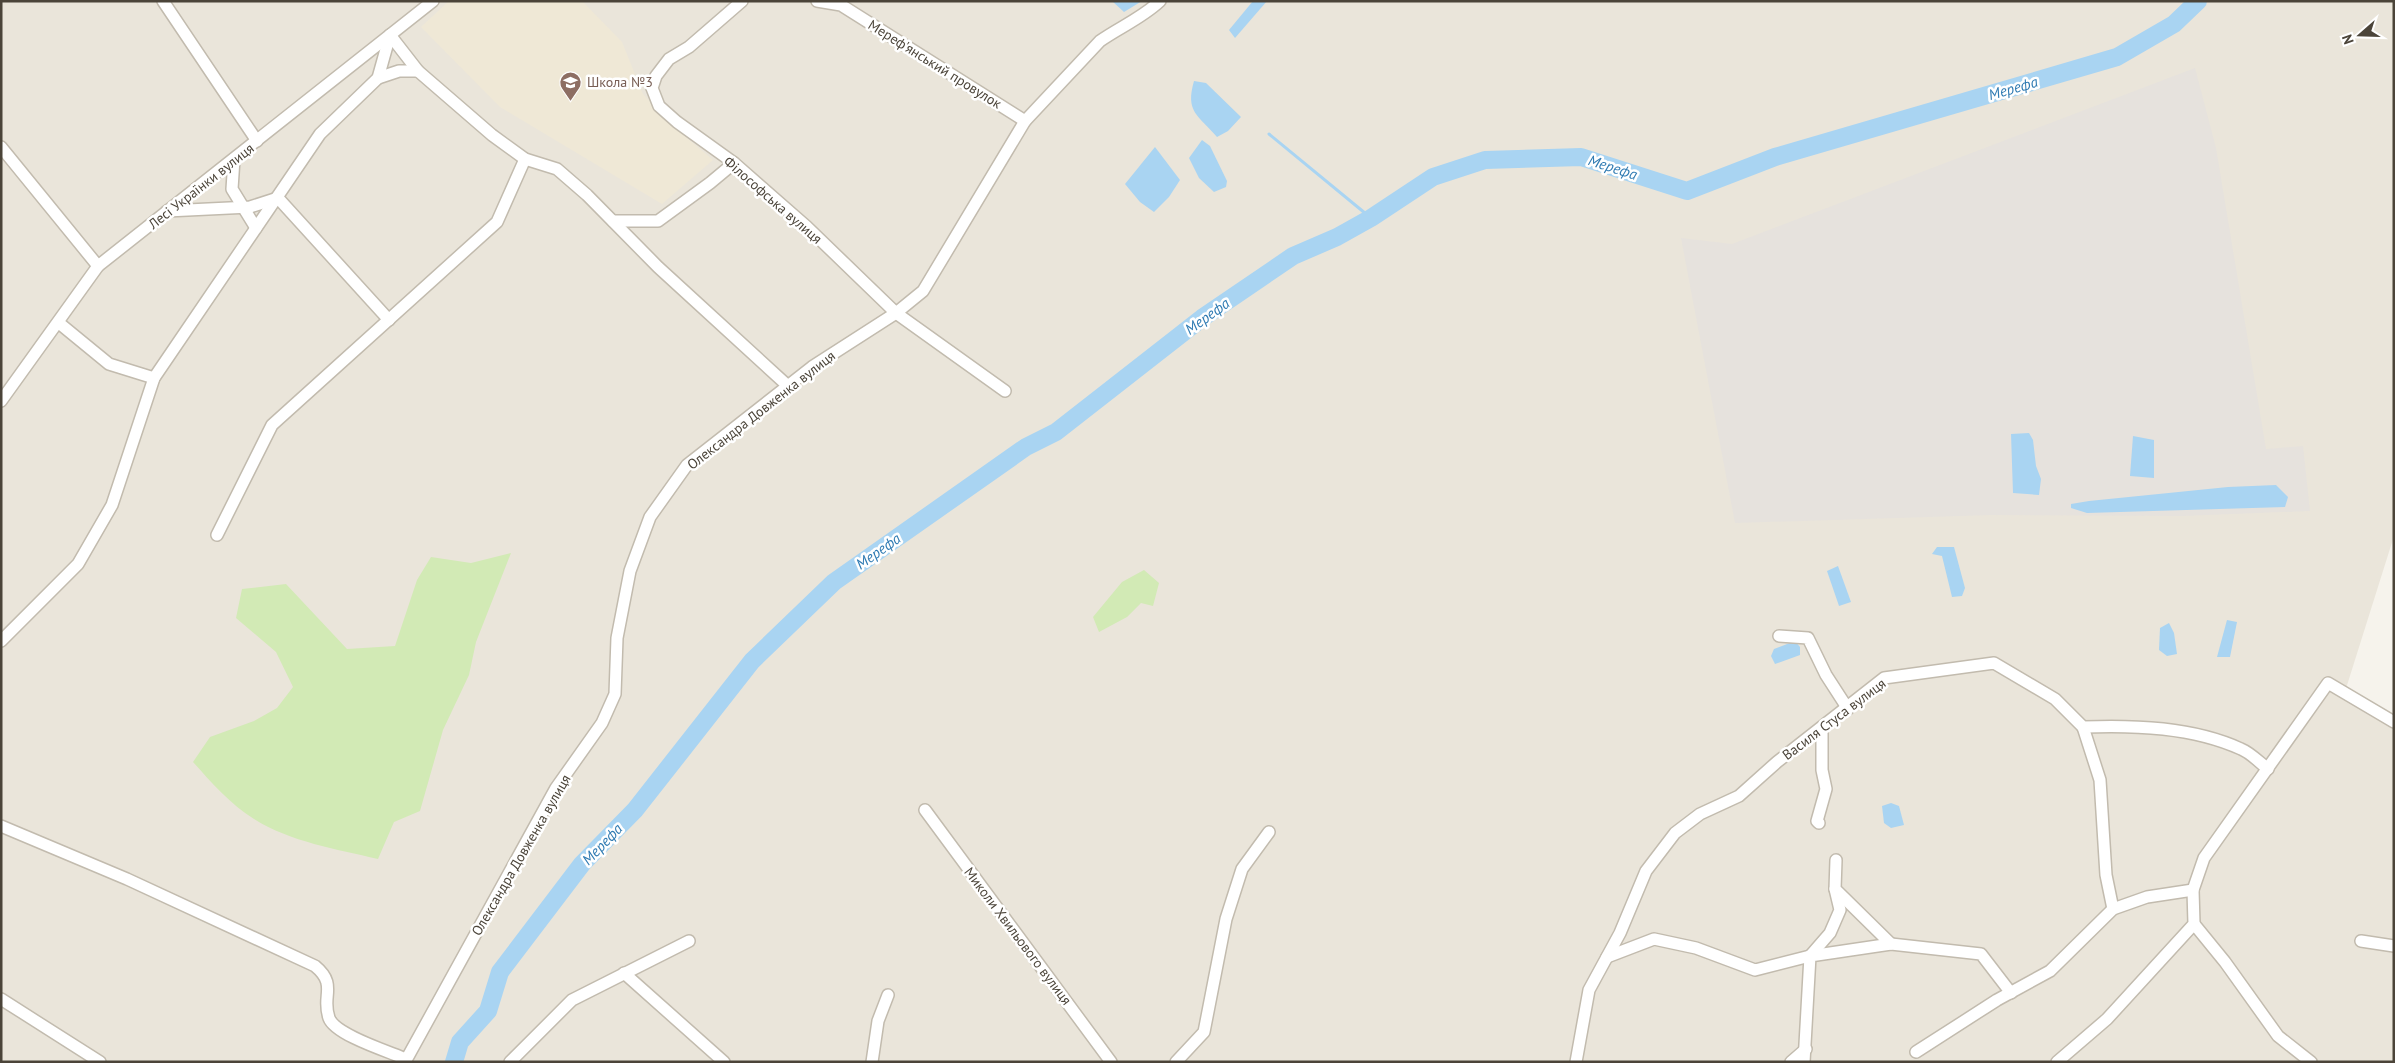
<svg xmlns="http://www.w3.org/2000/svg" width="2395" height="1063" font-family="'PT Sans',sans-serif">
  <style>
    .residential { fill: #eae5da }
    .industrial { fill: #e6e2dd }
    .education { fill: #efe8d6 }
    .green { fill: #d2eab5 }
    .water { fill: #a9d4f2 }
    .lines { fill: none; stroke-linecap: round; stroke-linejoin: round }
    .stream { stroke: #a9d4f2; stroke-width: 3 }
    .river { stroke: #a9d4f2; stroke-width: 18 }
    .minor-casing { stroke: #c2bbae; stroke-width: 14 }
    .minor { stroke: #fff; stroke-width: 11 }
    .labels { text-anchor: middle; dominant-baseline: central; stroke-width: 5; stroke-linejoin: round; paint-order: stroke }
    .street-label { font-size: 14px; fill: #4b4439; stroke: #fff }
    .education-label { font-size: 14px; fill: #785e54; stroke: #fff; text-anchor: start }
    .water-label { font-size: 15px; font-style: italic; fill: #2e7ab2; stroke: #fff }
  </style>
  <rect width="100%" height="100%" fill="#f6f3ec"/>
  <path class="residential" d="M1 1H2394V536L2343 698 2394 726V1062H1Z"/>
  <path class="industrial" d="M2195 68 2216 148 2266 449 2303 446 2310 511 2182 516 1991 515 1735 523 1681 238 1732 244Z"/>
  <path class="education" d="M449 1H582L622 42 643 94 668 122 713 160 662 204 500 107 421 27Z"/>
  <g class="green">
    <path d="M511 553 476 642 469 675 443 730 420 811 394 822 378 859C336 849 291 842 254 819 231 805 211 782 193 762L210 737 254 721 277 708 293 687 276 652 236 618 242 589 286 584 347 649 395 646 417 580 431 557 471 563Z"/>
    <path d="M1144 570 1159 583 1153 606 1141 603 1127 617 1099 632 1093 617 1122 582Z"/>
  </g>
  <g class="water">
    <path d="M1112 1H1142L1124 12Z"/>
    <path d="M1253 1H1267L1235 38 1229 30Z"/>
    <path d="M1194 81 1206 83 1241 117 1228 131 1217 137C1198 115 1185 112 1194 81Z"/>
    <path d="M1202 140 1210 146 1227 181 1226 187 1214 192 1199 178 1189 158Z"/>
    <path d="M1155 147 1180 180 1169 197 1154 212 1140 202 1125 184Z"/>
    <path d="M2029 433 2033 440 2036 466 2041 479 2039 495 2013 493 2011 434Z"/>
    <path d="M2133 436 2154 440V478L2130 476Z"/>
    <path d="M2276 485 2288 497 2285 507 2087 513 2071 508V504L2089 501 2228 487Z"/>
    <path d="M1937 547H1954L1965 588 1962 596 1952 597 1942 556 1932 554Z"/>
    <path d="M1838 566 1851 602 1839 606 1827 571Z"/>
    <path d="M2227 620 2237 622 2230 657H2217Z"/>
    <path d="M2169 623 2174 633 2177 654 2167 656 2159 650 2160 628Z"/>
    <path d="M1795 641 1800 647V655L1775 664 1771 656 1774 649Z"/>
    <path d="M1891 803 1899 806 1904 825 1891 828 1884 823 1882 806Z"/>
  </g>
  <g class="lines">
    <path class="stream" d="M1269 134 1371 218"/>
    <path class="river" d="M454 1062 460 1042 488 1011 500 972 582 864 635 810 752 661 834 582 1026 447 1056 432 1202 318 1293 256 1337 237 1371 218 1433 177 1485 160 1581 157 1687 191 1775 157 2117 57 2174 24 2198 1"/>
    <defs>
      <g id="minor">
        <path d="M163 1 257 141"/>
        <path d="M742 1 689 47 669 59 656 76 652 88 659 106 677 122 734 163 807 227 896 313 1005 391"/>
        <path d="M817 1 841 5 1025 121"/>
        <path d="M390 35 418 71 492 135 525 159 557 169 587 195 658 267 788 386"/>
        <path d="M378 78 399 71H418"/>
        <path d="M1 147 98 266"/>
        <path d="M234 159 232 189 256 228"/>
        <path d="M167 211 250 207 278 198 389 320"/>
        <path d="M613 221H658L710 183 734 163"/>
        <path d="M59 323 109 364 154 378"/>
        <path d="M1 401 98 266 433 1"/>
        <path d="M217 535 272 425 497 222 525 159"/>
        <path d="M1779 636 1808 638 1826 675 1848 709"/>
        <path d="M1 641 78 564 112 505 154 378 320 134 378 78 390 35"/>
        <path d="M2083 727 2100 780 2106 875 2113 909"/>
        <path d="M925 810 1111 1062"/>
        <path d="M1819 823 1817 821 1826 789 1822 770V729"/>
        <path d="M1 826 127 879 315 966C338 985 321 996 329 1018 335 1035 390 1052 406 1059"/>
        <path d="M1836 860 1835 889 1891 944"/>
        <path d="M2194 924 2225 962 2278 1036 2311 1062"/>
        <path d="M2361 941 2394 946"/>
        <path d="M1607 957 1654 939 1696 948 1755 970 1810 956 1830 933 1840 910 1835 889"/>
        <path d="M624 973 724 1062"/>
        <path d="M1 999 100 1062"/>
        <path d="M1916 1052 1997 1000 2050 971 2113 909 2147 897 2193 890"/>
        <path d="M405 1062 556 788 602 723 615 694 617 638 630 571 650 517 687 465 812 367 896 313 923 291 1025 121 1100 41C1120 27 1142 18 1160 1"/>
        <path d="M510 1062 572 1000 689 941"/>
        <path d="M872 1062 878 1021 888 995"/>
        <path d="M1176 1062 1204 1032 1226 919 1242 869 1269 832"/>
        <path d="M1576 1062 1589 990 1620 933 1646 871 1675 833 1700 814 1739 796 1777 762 1884 678 1994 663 2055 699 2083 727C2134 725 2193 727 2241 749 2251 753 2260 763 2268 769"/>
        <path d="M1791 1062 1806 1049"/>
        <path d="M1804 1062 1810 956 1891 944 1981 954 2011 993"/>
        <path d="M2057 1062 2107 1019 2194 924 2193 890 2204 858 2328 683 2394 722"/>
      </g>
    </defs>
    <use href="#minor" class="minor-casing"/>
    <use href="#minor" class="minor"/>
  </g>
  <defs>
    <symbol id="school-pin" viewBox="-11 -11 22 30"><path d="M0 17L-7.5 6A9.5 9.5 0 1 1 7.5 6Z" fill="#8d6e63" stroke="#fff"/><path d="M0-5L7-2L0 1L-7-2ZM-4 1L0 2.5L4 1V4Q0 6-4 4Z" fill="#fff"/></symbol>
  </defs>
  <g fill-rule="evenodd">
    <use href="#school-pin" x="558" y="70" width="25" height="34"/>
  </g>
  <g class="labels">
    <g class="street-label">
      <text transform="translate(935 64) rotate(32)">Мереф'янський провулок</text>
      <text transform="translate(201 186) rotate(-38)">Лесі Українки вулиця</text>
      <text transform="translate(773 200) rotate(41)">Філософська вулиця</text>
      <text transform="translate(761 410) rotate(-38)">Олександра Довженка вулиця</text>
      <text transform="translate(1834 719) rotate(-37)">Василя Стуса вулиця</text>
      <text transform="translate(521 855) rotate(-60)">Олександра Довженка вулиця</text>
      <text transform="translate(1018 936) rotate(53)">Миколи Хвильового вулиця</text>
    </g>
    <g class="education-label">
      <text x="587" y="82">Школа №3</text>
    </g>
    <g class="water-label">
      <text transform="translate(2013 88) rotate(-16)">Мерефа</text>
      <text transform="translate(1613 167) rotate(18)">Мерефа</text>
      <text transform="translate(1207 316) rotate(-36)">Мерефа</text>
      <text transform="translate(878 551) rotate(-35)">Мерефа</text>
      <text transform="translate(602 844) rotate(-46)">Мерефа</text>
    </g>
  </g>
  <rect width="2395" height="1063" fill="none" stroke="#4b4439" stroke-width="5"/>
  <g transform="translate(2360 35) rotate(250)" stroke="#ffffff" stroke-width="4" paint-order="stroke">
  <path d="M0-4L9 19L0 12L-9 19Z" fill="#4b4439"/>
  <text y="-8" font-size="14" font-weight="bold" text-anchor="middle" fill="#4b4439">N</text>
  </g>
</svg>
